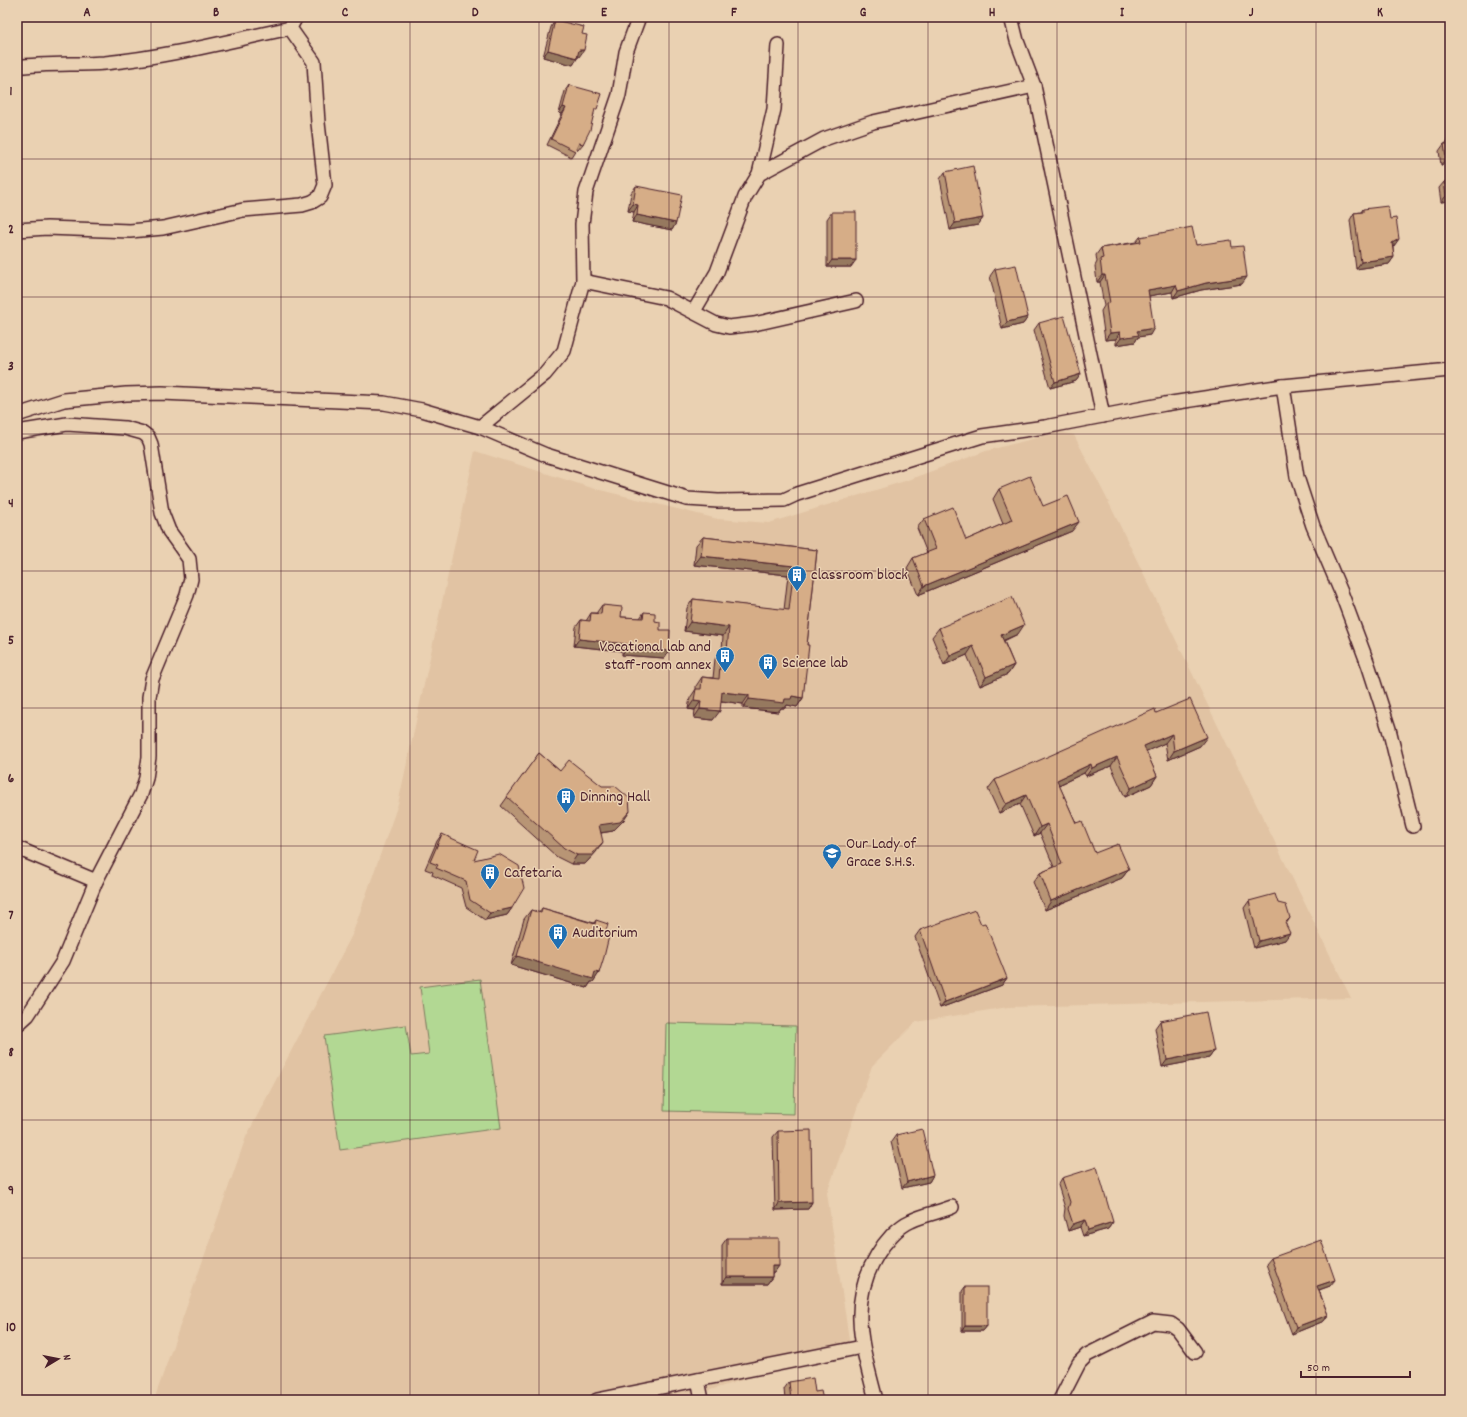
<svg xmlns="http://www.w3.org/2000/svg" width="1467" height="1417" font-family="Dekko,sans-serif">
  <style>
    .built { fill: #e1c3a3 }
    .park { fill: #b2d893; stroke: #7e7c5f }
    .lines { fill: none; stroke-linecap: round; stroke-linejoin: round }
    .minor-casing { stroke: #4a1f2b; stroke-width: 16 }
    .minor { stroke: #ead1b2; stroke-width: 13 }
    .wall { fill: #b89574; stroke: #4a1f2b }
    .shaded-wall { fill: #96795e; stroke: #4a1f2b }
    .building { fill: #d6ad87; stroke: #4a1f2b }
    .grid { fill: none; stroke: #4a1f2b; stroke-width: 1; stroke-opacity: 0.55 }
    .labels { text-anchor: middle; dominant-baseline: central; stroke-width: 3; stroke-linejoin: round; paint-order: stroke }
    .poi-label { font-size: 16px; fill: #4a1f2b; stroke: #ead1b2; text-anchor: start }
    .neatline { fill: none; stroke: #4a1f2b; stroke-width: 1.5 }
    .grid-label { font-size: 13px; text-anchor: middle; font-weight: bold; fill: #4a1f2b }
  </style>
  <rect width="100%" height="100%" fill="#ead1b2"/>
  <filter id="ink" filterUnits="userSpaceOnUse"><feTurbulence type="fractalNoise" baseFrequency=".025" numOctaves="2"/><feDisplacementMap in="SourceGraphic" scale="8" xChannelSelector="R" yChannelSelector="G"/><feConvolveMatrix kernelMatrix="1 2 1 2 8 2 1 2 1" color-interpolation-filters="sRGB"/></filter>
  <g filter="url(#ink)">
    <path class="built" d="M1059 432 1074 435 1107 499 1351 998 1008 1007 916 1022 872 1066 827 1193 850 1346 679 1400H154L246 1137 352 935 398 804 475 451 592 488 718 519 769 523 905 481 986 451Z"/>
    <g class="park">
      <path d="M480 979 501 1128 340 1150 324 1036 406 1025 411 1056 429 1054 420 987Z"/>
      <path d="M666 1023 796 1026 794 1114 664 1111Z"/>
    </g>
    <g class="lines">
      <defs>
        <g id="minor">
          <path d="M1011 17 1017 41 1034 86 1103 416"/>
          <path d="M17 67C46 63 76 65 105 63 167 57 230 41 290 28"/>
          <path d="M759 174 774 109 778 45"/>
          <path d="M17 230 47 228 130 231 163 228 243 210 302 205 312 202 320 197 325 185 318 123 314 62 290 28 296 17"/>
          <path d="M583 281 666 298 716 324 729 327 754 324 856 301"/>
          <path d="M694 311 717 272 745 197 759 174 824 139 873 122 1034 86"/>
          <path d="M1283 386 1297 477 1313 526 1341 592 1369 667 1389 729 1413 826"/>
          <path d="M17 415 64 400 126 394 162 393 384 403 422 410 480 427 546 455 687 499 718 501 784 500 797 494 982 436 1045 427 1165 404 1283 386 1450 370"/>
          <path d="M480 427 545 374 564 351 583 281 582 224 586 192 619 95 626 52 639 17"/>
          <path d="M17 432 67 424 125 428 143 433 148 437 151 444 162 513 169 531 189 559 191 579 187 595 152 679 149 697V757L146 778 141 794 96 881 63 961 28 1015 17 1025"/>
          <path d="M17 848 96 881"/>
          <path d="M698 1380 702 1400"/>
          <path d="M597 1400 862 1347"/>
          <path d="M876 1400C863 1348 847 1305 877 1255 884 1243 897 1227 911 1221 923 1215 939 1212 952 1207"/>
          <path d="M1060 1400 1079 1363 1087 1355 1153 1322 1171 1324 1178 1329 1195 1352"/>
        </g>
      </defs>
      <use href="#minor" class="minor-casing"/>
      <use href="#minor" class="minor"/>
    </g>
    <g class="wall">
      <path d="M555 20 582 34 579 57H578L573 65 543 57 551 27Z"/>
      <path d="M569 85 594 114 583 144 578 150 576 149 571 157 547 145 562 114 559 113 565 91Z"/>
      <path d="M1449 139H1450V205L1449 201 1441 202 1439 188 1444 182 1448 181 1445 164 1441 165 1439 151 1444 144H1445Z"/>
      <path d="M945 172 983 218 978 225 950 230 940 179Z"/>
      <path d="M636 186 676 223 672 230 632 222 634 212 628 211 631 193Z"/>
      <path d="M1363 209 1394 246 1393 247 1394 257 1389 264 1356 269 1350 220 1354 213 1361 212Z"/>
      <path d="M832 212 851 267H827V219Z"/>
      <path d="M1140 237 1196 245 1232 247 1242 284 1201 290 1173 298 1172 292 1149 296 1150 335 1138 337 1135 342 1116 345V339L1105 340 1101 311 1104 306 1100 282H1097L1095 266 1097 262 1096 255 1101 248 1136 242Z"/>
      <path d="M995 269 1028 317 1023 324 1002 329 990 276Z"/>
      <path d="M1039 323 1081 374 1076 381 1050 388 1034 330Z"/>
      <path d="M999 489 1043 506 1072 531 918 595 907 568 913 558 927 553 917 528 924 519 966 540 1003 524 993 499Z"/>
      <path d="M703 537 817 550 807 645 803 698 797 707 787 705 785 708H781L778 712 743 708V704L721 701 713 720 694 718 695 710 688 709 690 698 696 689V686L702 677 713 678 715 659 722 650 723 636 684 631 687 608 693 599 784 610 788 575 694 565 696 545Z"/>
      <path d="M602 605 621 617 640 618 644 612 655 621 660 630 669 651 664 658 622 655V651L574 646 576 627 581 620 586 621 591 613H597V612Z"/>
      <path d="M939 628 1018 634 1004 641 1014 665 1008 674 980 686 967 655 944 665 932 637Z"/>
      <path d="M1156 713 1200 746 1168 760 1165 743 1146 751 1157 776 1151 785 1125 797 1111 766 1086 776 1084 773 1059 785 1076 823 1095 853 1129 869 1122 878 1045 910 1033 882 1040 873 1054 867 1040 833 1034 836 1020 804 999 813 988 789 995 780Z"/>
      <path d="M539 753 560 771 630 811 624 820 613 831 601 833 597 851 585 864H571L557 857 501 806Z"/>
      <path d="M442 834 474 860 512 908 507 915 485 920 466 907 461 888 432 875 433 872 425 869 437 841Z"/>
      <path d="M1249 901 1278 903 1290 918 1286 924 1285 940 1254 948 1244 908Z"/>
      <path d="M542 908 594 923 596 920 606 931 599 973 593 982H591L587 988 511 965 524 919 531 910 539 913Z"/>
      <path d="M920 930 1007 978 1002 985 940 1008 915 937Z"/>
      <path d="M1160 1021 1214 1051 1209 1058 1162 1067 1155 1028Z"/>
      <path d="M778 1131 812 1202 808 1209 775 1210 773 1137Z"/>
      <path d="M896 1135 933 1175 929 1182 902 1188 891 1142Z"/>
      <path d="M1062 1178 1113 1222 1108 1229 1083 1236 1080 1227 1068 1231 1064 1216 1065 1208 1058 1185Z"/>
      <path d="M727 1238 774 1273H772V1277L767 1284H722V1245Z"/>
      <path d="M1271 1258 1330 1286 1319 1290 1328 1315 1324 1321 1292 1334 1266 1264Z"/>
      <path d="M965 1287 987 1326 983 1331H962V1291Z"/>
      <path d="M789 1382 823 1400H785L784 1389Z"/>
    </g>
    <g class="shaded-wall">
      <path d="M548 50 577 58 573 65 543 57Z"/>
      <path d="M579 50H584L579 57 575 56Z"/>
      <path d="M563 107 566 108 562 114 559 113Z"/>
      <path d="M1446 158H1449L1445 164 1441 165Z"/>
      <path d="M1450 195 1449 201 1441 202 1446 196Z"/>
      <path d="M633 204 638 205 634 212 628 211Z"/>
      <path d="M637 215 676 223 672 230 632 222Z"/>
      <path d="M983 218 978 225 950 230 955 223Z"/>
      <path d="M1399 239 1394 246 1387 250 1392 243Z"/>
      <path d="M1394 257 1389 264 1356 269 1361 262Z"/>
      <path d="M832 260H856L851 267H827Z"/>
      <path d="M1102 275H1105L1100 282H1097Z"/>
      <path d="M1247 277 1242 284 1201 290 1173 298 1178 291 1206 283Z"/>
      <path d="M1176 285 1172 292 1143 297 1148 290Z"/>
      <path d="M1028 317 1023 324 1002 329 1007 322Z"/>
      <path d="M1154 328 1150 335 1138 337 1135 342 1116 345 1121 338 1137 331Z"/>
      <path d="M1120 332 1116 339 1105 340 1110 333Z"/>
      <path d="M1081 374 1076 381 1050 388 1055 382Z"/>
      <path d="M1079 522 1072 531 918 595 924 586Z"/>
      <path d="M701 556 794 566 788 575 694 565Z"/>
      <path d="M690 622 729 627 723 636 684 631Z"/>
      <path d="M1024 625 1018 634 995 644 1001 635Z"/>
      <path d="M579 639 627 644 622 651 574 646Z"/>
      <path d="M973 646 967 655 944 665 950 656Z"/>
      <path d="M626 648 669 651 664 658 622 655Z"/>
      <path d="M1014 665 1008 674 980 686 986 677Z"/>
      <path d="M722 692 749 695 743 704 715 700Z"/>
      <path d="M792 696 803 698 797 707 787 705 785 708H781L778 712 743 708 749 699H785Z"/>
      <path d="M694 700 701 701 695 710 688 709Z"/>
      <path d="M700 709 720 711 713 720 694 718Z"/>
      <path d="M1172 734 1165 743 1138 755 1144 746Z"/>
      <path d="M1207 737 1200 746 1168 760 1174 751Z"/>
      <path d="M1117 757 1111 766 1086 776 1092 768Z"/>
      <path d="M1091 764 1084 773 1050 789 1057 780Z"/>
      <path d="M1157 776 1151 785 1125 797 1131 788Z"/>
      <path d="M1026 795 1020 804 999 813 1006 804Z"/>
      <path d="M630 811 624 820 613 831 593 834 599 825Z"/>
      <path d="M1047 824 1040 833 1034 836 1040 827Z"/>
      <path d="M603 842 597 851 585 864H571L577 855Z"/>
      <path d="M1129 869 1122 878 1045 910 1051 901Z"/>
      <path d="M512 908 507 915 485 920 490 913Z"/>
      <path d="M1290 933 1285 940 1254 948 1259 941Z"/>
      <path d="M517 956 595 972 599 973 593 982H591L587 988 511 965Z"/>
      <path d="M1007 978 1002 985 940 1008 945 1002Z"/>
      <path d="M1214 1051 1209 1058 1162 1067 1167 1060Z"/>
      <path d="M933 1175 929 1182 902 1188 907 1182Z"/>
      <path d="M812 1202 808 1209 775 1210 779 1203Z"/>
      <path d="M1085 1220 1080 1227 1068 1231 1073 1224Z"/>
      <path d="M1113 1222 1108 1229 1083 1236 1088 1230Z"/>
      <path d="M772 1266H779L774 1273H767Z"/>
      <path d="M727 1277H772L767 1284H722Z"/>
      <path d="M1335 1280 1330 1286 1313 1292 1317 1286Z"/>
      <path d="M1328 1315 1324 1321 1292 1334 1296 1327Z"/>
      <path d="M965 1326H987L983 1331H962Z"/>
    </g>
    <g class="building">
      <path d="M555 20 584 27 582 34 587 35 584 50H579L577 58 548 50Z"/>
      <path d="M569 85 602 94 597 109H595L590 130 583 144 579 143 575 151 551 139 566 108 563 107Z"/>
      <path d="M1449 139H1450V162L1449 158H1446L1444 144H1450Z"/>
      <path d="M973 166 983 218 955 223 945 172Z"/>
      <path d="M1450 181V195L1446 196 1444 182Z"/>
      <path d="M636 186 682 195 676 223 637 215 638 205 633 204Z"/>
      <path d="M1388 206 1390 219 1396 218 1399 239 1392 243 1394 257 1361 262 1354 213 1363 212V209Z"/>
      <rect x="832" y="212" width="24" height="48"/>
      <path d="M1192 227 1196 245 1231 240 1232 247 1243 246 1247 277 1206 283 1178 291 1176 285 1148 290 1154 328 1137 331 1139 335 1121 338 1120 332 1110 333 1106 304 1110 303 1105 275H1102L1100 259 1103 258 1101 248 1141 242 1140 237Z"/>
      <path d="M1016 265 1028 317 1007 322 995 269Z"/>
      <path d="M1064 316 1081 374 1055 382 1039 323Z"/>
      <path d="M1030 476 1043 506 1068 496 1079 522 924 586 913 558 936 549 924 519 953 507 966 540 1012 520 999 489Z"/>
      <path d="M703 537 817 550 807 645H809L803 698 792 696 791 699H785L784 703 749 699V695L722 692 720 711 700 709 701 701 694 700 696 689H701L702 677 719 679 721 650 727 651 729 627 690 622 693 599 789 610 794 566 701 556Z"/>
      <path d="M1012 597 1024 625 1001 635 1014 665 986 677 973 646 950 656 939 628Z"/>
      <path d="M602 605 622 607 621 617 643 618 644 612 655 613V621L660 622V630H670L669 651 626 648 627 644 579 639 581 620 590 621 591 613 601 614Z"/>
      <path d="M1190 699 1207 737 1174 751 1172 734 1144 746 1157 776 1131 788 1117 757 1092 768 1091 764 1057 780 1076 823 1082 821 1095 853 1118 844 1129 869 1051 901 1040 873 1062 864 1047 824 1040 827 1026 795 1006 804 995 780 1155 709 1156 713Z"/>
      <path d="M539 753 560 771 569 760 602 786H615L629 798 630 811 620 822 599 825 603 842 591 855H577L564 848 507 797Z"/>
      <path d="M442 834 478 850 474 860 499 854 519 866 524 888 512 908 490 913 470 900 466 881 436 868 438 865 430 862Z"/>
      <path d="M1275 894 1278 903 1286 905 1290 918 1285 923 1290 933 1259 941 1249 901Z"/>
      <path d="M542 908 595 924 596 920 608 924 606 931 610 932 604 957 599 973 595 972 593 979 517 956 531 910 541 913Z"/>
      <path d="M975 910 981 924 985 923 1007 978 945 1002 920 930Z"/>
      <path d="M1206 1012 1214 1051 1167 1060 1160 1021Z"/>
      <path d="M922 1129 933 1175 907 1182 896 1135Z"/>
      <path d="M811 1130 812 1202 779 1203 778 1131Z"/>
      <path d="M1097 1167 1113 1222 1088 1230 1085 1220 1073 1224 1068 1209 1070 1202 1062 1178Z"/>
      <path d="M727 1238H779V1266H772V1277H727Z"/>
      <path d="M1321 1240 1335 1280 1317 1286 1328 1315 1296 1327 1271 1258Z"/>
      <rect x="965" y="1287" width="22" height="39"/>
      <path d="M813 1378 815 1392 821 1391 823 1400H791L789 1382Z"/>
    </g>
  </g>
  <path class="grid" d="M151 17V1400M281 17V1400M410 17V1400M539 17V1400M669 17V1400M798 17V1400M928 17V1400M1057 17V1400M1186 17V1400M1316 17V1400M17 159H1450M17 297H1450M17 434H1450M17 571H1450M17 708H1450M17 846H1450M17 983H1450M17 1120H1450M17 1258H1450"/>
  <defs>
    <symbol id="building-pin" viewBox="-11 -11 22 30"><path d="M0 17L-7.5 6A9.5 9.5 0 1 1 7.5 6Z" fill="#1f6fb2" stroke="#ead1b2"/><path d="M-4-6H4V6H1V3H-1V6H-4ZM-2.5-4.3h1.7v1.8h-1.7ZM.8-4.3h1.7v1.8H.8ZM-2.5-1h1.7V.8h-1.7ZM.8-1h1.7V.8H.8Z" fill="#fff"/></symbol>
    <symbol id="school-pin" viewBox="-11 -11 22 30"><path d="M0 17L-7.5 6A9.5 9.5 0 1 1 7.5 6Z" fill="#1f6fb2" stroke="#ead1b2"/><path d="M0-5L7-2L0 1L-7-2ZM-4 1L0 2.5L4 1V4Q0 6-4 4Z" fill="#fff"/></symbol>
  </defs>
  <g fill-rule="evenodd">
    <use href="#building-pin" x="786" y="564" width="22" height="30"/>
    <use href="#building-pin" x="714" y="645" width="22" height="30"/>
    <use href="#building-pin" x="757" y="652" width="22" height="30"/>
    <use href="#building-pin" x="555" y="786" width="22" height="30"/>
    <use href="#school-pin" x="821" y="842" width="22" height="30"/>
    <use href="#building-pin" x="479" y="862" width="22" height="30"/>
    <use href="#building-pin" x="547" y="922" width="22" height="30"/>
  </g>
  <g class="labels">
    <g class="poi-label">
      <text x="811" y="575">classroom block</text>
      <text x="711" y="647" text-anchor="end">Vocational lab and<tspan x="711" dy="18">staff-room annex</tspan></text>
      <text x="782" y="663">Science lab</text>
      <text x="580" y="797">Dinning Hall</text>
      <text x="846" y="844">Our Lady of<tspan x="846" dy="18">Grace S.H.S.</tspan></text>
      <text x="504" y="873">Cafetaria</text>
      <text x="572" y="933">Auditorium</text>
    </g>
  </g>
  <rect width="1467" height="1417" fill="none" stroke="#ead1b2" stroke-width="44"/>
  <g transform="translate(58 1359) rotate(80)" stroke="#ead1b2" stroke-width="3" paint-order="stroke">
  <path d="M0-3L7 15L0 10L-7 15Z" fill="#4a1f2b"/>
  <text y="-6" font-size="11" font-weight="bold" text-anchor="middle" fill="#4a1f2b">N</text>
  </g>
  <path d="M1301 1371v6h109v-6" fill="none" stroke="#4a1f2b" stroke-width="2"/>
  <text x="1307" y="1371" font-size="12" fill="#4a1f2b" stroke="#ead1b2" stroke-width="3" paint-order="stroke">50 m</text>
  <rect x="22" y="22" width="1423" height="1373" class="neatline"/>
  <g class="grid-label">
    <text x="87" y="16">A</text>
    <text x="216" y="16">B</text>
    <text x="345" y="16">C</text>
    <text x="475" y="16">D</text>
    <text x="604" y="16">E</text>
    <text x="734" y="16">F</text>
    <text x="863" y="16">G</text>
    <text x="992" y="16">H</text>
    <text x="1122" y="16">I</text>
    <text x="1251" y="16">J</text>
    <text x="1380" y="16">K</text>
    <text x="11" y="95">1</text>
    <text x="11" y="233">2</text>
    <text x="11" y="370">3</text>
    <text x="11" y="507">4</text>
    <text x="11" y="644">5</text>
    <text x="11" y="782">6</text>
    <text x="11" y="919">7</text>
    <text x="11" y="1056">8</text>
    <text x="11" y="1194">9</text>
    <text x="11" y="1331">10</text>
  </g>
</svg>
